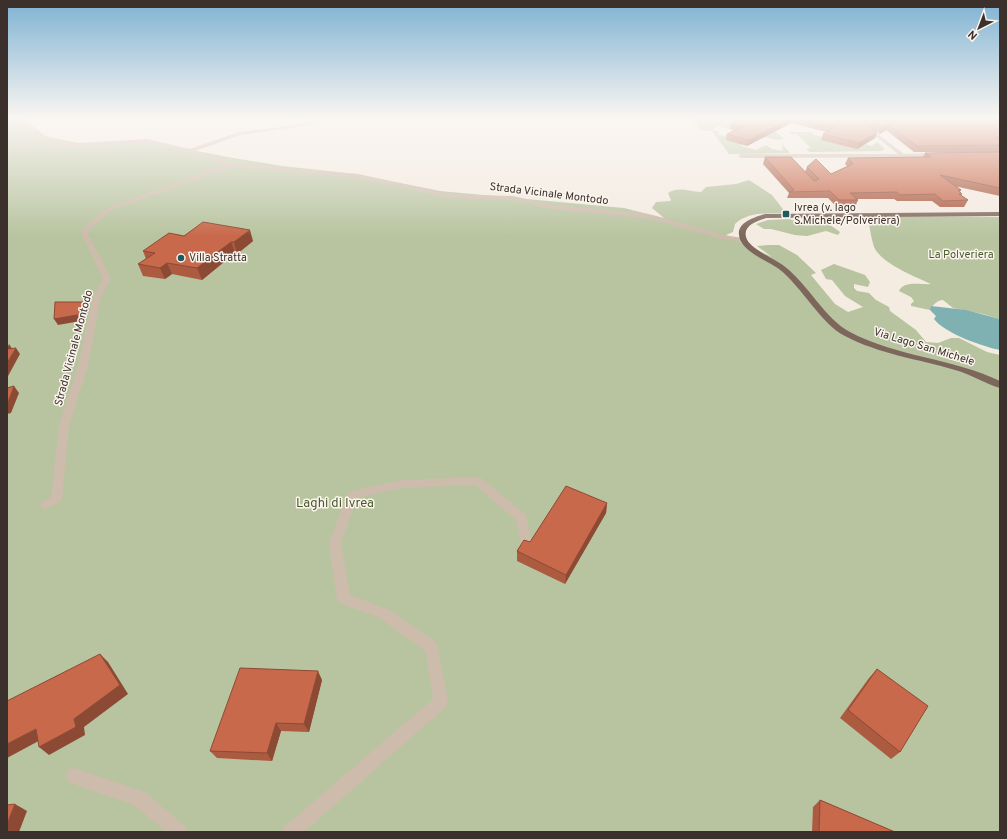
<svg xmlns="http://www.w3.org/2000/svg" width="1007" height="839" font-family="Overpass,sans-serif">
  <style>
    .green { fill: #b8c4a0 }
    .water { fill: #7fb0b2 }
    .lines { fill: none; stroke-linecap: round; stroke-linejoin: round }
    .minor { fill: #cdbbac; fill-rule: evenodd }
    .major { fill: #7d675c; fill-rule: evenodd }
    .wall { fill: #ac5a40 }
    .shaded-wall { fill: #8c4a34 }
    .building { fill: #c8694b; stroke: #8c4a34 }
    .poi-dot { fill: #1f5a5e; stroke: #fbf5ee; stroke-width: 1.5 }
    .labels { text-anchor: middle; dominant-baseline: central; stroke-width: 3; stroke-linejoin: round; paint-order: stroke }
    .far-street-label { font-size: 11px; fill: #3b302b; stroke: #fbf5ee }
    .far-poi-label { font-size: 11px; fill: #3b302b; stroke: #fbf5ee; text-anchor: start }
    .far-park-label { font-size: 11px; fill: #4a5a2e; stroke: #fbf5ee }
    .park-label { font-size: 13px; fill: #4a5a2e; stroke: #fbf5ee }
  </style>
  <rect width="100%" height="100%" fill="#f4ebe1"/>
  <g class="green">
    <path d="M7 118H23L44 136 84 144 145 141 228 157 282 166 356 174 440 191 624 208 664 218 652 208 656 202 670 201 671 200 668 193C680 186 689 192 701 192L706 187 736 184 749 180 772 195 786 213C768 214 749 211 735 224L733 232 726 235 772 257 757 246 769 245H779L797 255 816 273 811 275 835 304 848 312 863 307 845 296 832 280 826 279 821 270 834 264 865 275 870 282 868 287 854 284V288L857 291 869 293 876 300 889 307 890 311 916 330 926 342 938 343 951 338H959L987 352 1000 355V832H7Z"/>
    <path d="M691 118H758L773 129 784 139 778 140 764 137 772 133 738 126 730 129 718 126 712 130 720 132 717 134 724 136 728 134 726 140 744 144 741 146 756 150 766 145 772 149 783 151 782 144 790 153 729 154 712 131 700 130Z"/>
    <path d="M789 132H812V134L859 148 865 144 872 146 877 142 885 149 881 151 810 152 806 149 811 148 797 134H791Z"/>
    <path d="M878 216 1000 217V319L983 314 953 308 943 300C938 300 932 305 930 310L911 306V304L914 301 911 297 899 291C904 280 921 285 931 284 914 276 882 264 874 247 871 238 870 228 868 219H877Z"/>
    <path d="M789 219 802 223 814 224 816 221 826 222 840 232 838 235 826 231 807 236 795 235 771 229H764L756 224 768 220Z"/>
  </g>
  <path class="water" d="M931 306 966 310 1000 319V350C984 347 944 333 934 319L936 316 930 310Z"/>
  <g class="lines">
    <g class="minor">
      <path d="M13 118C32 118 43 140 61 144L147 139 190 149 239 132 303 124 324 118H333L303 126 240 135 195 151 232 163 358 174 448 194 513 196 552 205 648 214 723 235 743 238 746 240 743 242 722 239 648 218 552 209 513 200 448 198 358 178 232 167 111 210 88 231V234L111 279 101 297 88 366 69 425 62 499 60 502 46 509 42 508 40 505 42 502 51 497 59 425 78 366 93 297 103 279 82 234V230L107 208 226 165 188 152 147 143 61 148 51 145 47 142 7 151V147L44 139Z"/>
      <path d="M852 118H857L904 154 936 153 939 155 936 157 741 158 738 156 741 154H898Z"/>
      <path d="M477 477 481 478 526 515 531 540 529 544 525 545 521 544 516 520 475 485 401 488 357 498 341 543 350 595 390 610 437 643 448 702 446 707 304 832H282L285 826 433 699 426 652 380 618 339 603 337 599 329 543 348 492 401 480Z"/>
      <path d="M74 768 145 792 185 826 188 832H166L134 805 68 782 66 776 68 770Z"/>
    </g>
    <path class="major" d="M1000 212V216L766 218C757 221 743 225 746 237 749 249 774 258 784 266 808 284 825 319 850 332 897 357 952 358 1000 381V388C985 384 971 374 955 370 918 359 879 354 845 336 821 324 802 287 779 269 768 261 740 251 739 235 737 222 756 217 765 214Z"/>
  </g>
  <g class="wall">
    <path d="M730 118H1000V152H914L886 130 880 134 866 123 877 132 875 138 857 149 821 140 823 134 827 132 791 123 747 146 726 140 727 134 734 131 730 129 731 124 739 120Z"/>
    <path d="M1000 152V196L954 186 961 190 960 192 962 194 961 195 968 200 964 207H940L932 201H897L894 199H857L858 200 855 207H837L828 198H787L789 193 763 164 765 157 805 172 807 167 831 174 847 166 845 164 848 158 923 157 925 153Z"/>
    <path d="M184 236 253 241 237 254 235 253 202 280 172 274 165 279 143 276 138 264 146 259 143 251Z"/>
    <path d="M607 503 606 513 565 584 517 561V551L530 542Z"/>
    <path d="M877 669 900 752 891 759 840 718 869 678Z"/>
    <path d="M322 680 309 732 281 731 272 761 217 758 210 751Z"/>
    <path d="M820 800 895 832H812L813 807Z"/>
  </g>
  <g class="shaded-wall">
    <path d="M791 118H792L791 123 747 146 749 140Z"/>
    <path d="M888 124 886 130 880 134 883 128Z"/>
    <path d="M877 132 875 138 857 149 859 143Z"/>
    <path d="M250 230 253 241 237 254 234 242Z"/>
    <path d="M231 242 235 253 202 280 197 268Z"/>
    <path d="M167 263 172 274 165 279 160 268Z"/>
    <path d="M86 302 89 308 86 320 58 325 54 319Z"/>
    <path d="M9 344 13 350 7 349Z"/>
    <path d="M16 348 20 354 7 378V363Z"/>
    <path d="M14 386 19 393 11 413 7 414V405Z"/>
    <path d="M607 503 606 513 565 584 566 575Z"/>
    <path d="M100 654 108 662 128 694 84 727 85 735 49 755 39 747Z"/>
    <path d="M318 671 322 680 309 732 304 724Z"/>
    <path d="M276 723 281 731 272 761 267 753Z"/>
    <path d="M36 729 46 737 7 758V744Z"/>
    <path d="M15 804 27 811 19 832H7V824Z"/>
  </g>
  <g class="building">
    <path d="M743 118H791L749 140 727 134 743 127 731 124Z"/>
    <path d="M796 118H860L877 132 859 143 823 134 835 127Z"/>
    <path d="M869 118H1000V137H995L1000 141V145L917 146 888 124 883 128Z"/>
    <path d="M1000 152V188L940 175 961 190H958L962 194H959L968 200 943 201 935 194 900 195 897 192 850 193 858 200H839L830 191 789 192 794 190 765 157H791L814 181 819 179 807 167 816 159 831 174 853 164 848 158 931 157 925 153Z"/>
    <path d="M203 222 250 230 234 242H231L197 268 167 263 160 268 138 264 155 253 143 251 169 233 184 236Z"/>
    <path d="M55 302H86L83 314 54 319Z"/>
    <path d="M16 348 7 363V349Z"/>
    <path d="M14 386 7 405V388Z"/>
    <path d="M566 486 607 503 566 575 517 551 524 540 530 542Z"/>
    <path d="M100 654 120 685 74 719 76 727 39 747 36 729 7 744V701Z"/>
    <path d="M240 668 318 671 304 724 276 723 267 753 210 751Z"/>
    <path d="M877 669 928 706 900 752 848 710Z"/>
    <path d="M820 800 895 832H819Z"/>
    <path d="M15 804 7 824V805Z"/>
  </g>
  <linearGradient id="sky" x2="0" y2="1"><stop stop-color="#7eb2d2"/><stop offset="0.5" stop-color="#faf6f2"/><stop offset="1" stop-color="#faf6f2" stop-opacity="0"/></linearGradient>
  <rect width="1007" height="236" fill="url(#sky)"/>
  <g class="poi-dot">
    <rect x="782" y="210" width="8" height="8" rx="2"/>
    <circle cx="181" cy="258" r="4"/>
  </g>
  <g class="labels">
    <g class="far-street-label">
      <text transform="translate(549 194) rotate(7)">Strada Vicinale Montodo</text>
      <text transform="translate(924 347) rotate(17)">Via Lago San Michele</text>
      <text transform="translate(74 348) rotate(-75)">Strada Vicinale Montodo</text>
    </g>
    <g class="far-poi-label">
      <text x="794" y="208">Ivrea (v. lago<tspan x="794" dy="13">S.Michele/Polveriera)</tspan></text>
      <text x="189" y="258">Villa Stratta</text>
    </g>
    <g class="far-park-label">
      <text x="961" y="255">La Polveriera</text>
    </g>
    <g class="park-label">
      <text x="335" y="504">Laghi di Ivrea</text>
    </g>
  </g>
  <rect width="1007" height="839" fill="none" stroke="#3b302b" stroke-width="16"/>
  <g transform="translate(979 28) rotate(222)" stroke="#fbf5ee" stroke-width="3" paint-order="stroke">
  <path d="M0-3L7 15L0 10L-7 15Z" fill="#3b302b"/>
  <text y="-6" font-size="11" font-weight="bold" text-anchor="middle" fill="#3b302b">N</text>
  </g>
</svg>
